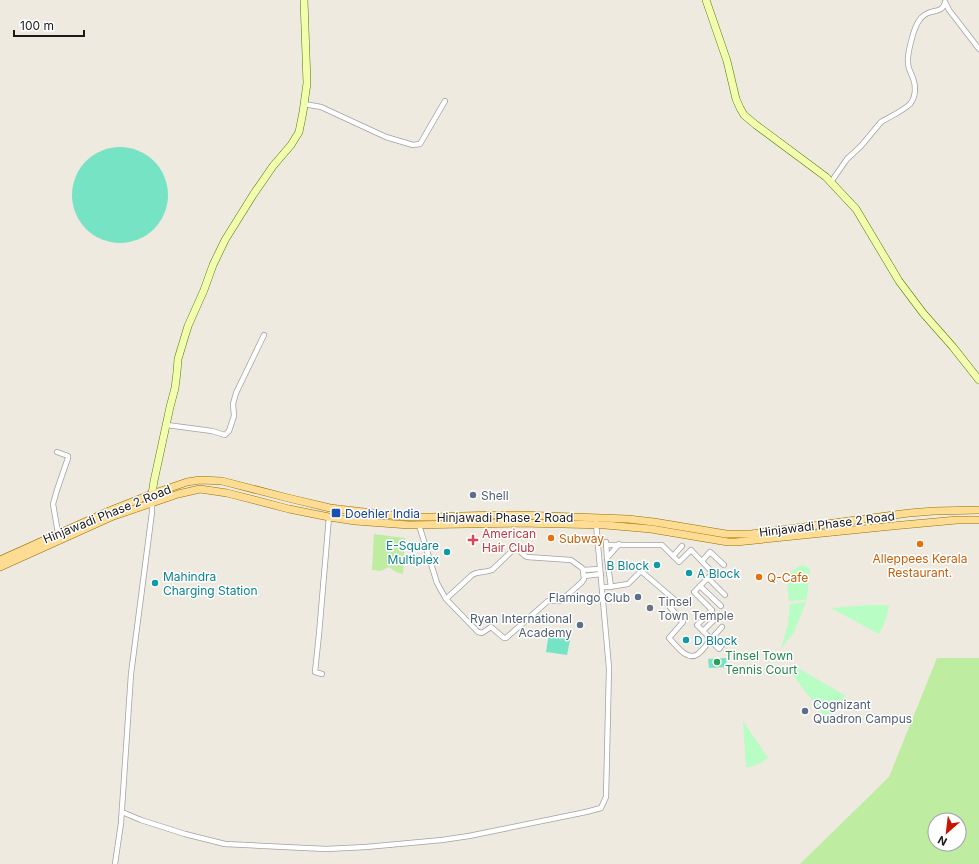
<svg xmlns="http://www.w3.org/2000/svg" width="979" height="864" font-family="Inter,sans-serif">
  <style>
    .grass { fill: #beeca0; fill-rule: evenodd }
    .park { fill: #b7fdc4 }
    .pitch { fill: #77e3c5 }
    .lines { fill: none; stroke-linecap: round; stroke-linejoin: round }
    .street-casing { stroke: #a2a2a2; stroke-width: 6 }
    .secondary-casing { stroke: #5b7400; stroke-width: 8 }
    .primary-casing { stroke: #927100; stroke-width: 8 }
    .street { stroke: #fff; stroke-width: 4.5 }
    .secondary { stroke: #f1fead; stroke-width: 7 }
    .primary { stroke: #ffdc93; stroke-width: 7 }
    .service-dot { fill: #5c6f8a; stroke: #fff; stroke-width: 1.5 }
    .transit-dot { fill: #1a4fb4; stroke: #fff; stroke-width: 1.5 }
    .food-dot { fill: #e8710a; stroke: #fff; stroke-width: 1.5 }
    .health-dot { fill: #e0444e; stroke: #fff; stroke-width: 1.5 }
    .culture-dot { fill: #0f9aa8; stroke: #fff; stroke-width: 1.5 }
    .worship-dot { fill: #6b7280; stroke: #fff; stroke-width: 1.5 }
    .leisure-dot { fill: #2e9e5b; stroke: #fff; stroke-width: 1.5 }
    .labels { text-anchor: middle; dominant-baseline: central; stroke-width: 3; stroke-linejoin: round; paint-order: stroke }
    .service-label { font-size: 12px; fill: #4e5e75; stroke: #fff; text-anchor: start }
    .transit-label { font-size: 12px; fill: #164399; stroke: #fff; text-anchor: start }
    .street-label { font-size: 12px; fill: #1b1b1b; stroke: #fff }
    .health-label { font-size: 12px; fill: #be3a42; stroke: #fff; text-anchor: start }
    .food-label { font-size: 12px; fill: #c56008; stroke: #fff; text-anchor: start }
    .culture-label { font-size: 12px; fill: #0d838f; stroke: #fff; text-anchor: start }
    .worship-label { font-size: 12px; fill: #5b616d; stroke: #fff; text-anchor: start }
    .leisure-label { font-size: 12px; fill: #27864d; stroke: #fff; text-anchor: start }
  </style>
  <rect width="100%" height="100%" fill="#eeeadf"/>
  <g class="grass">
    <path d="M374 534 405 538 403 574 396 572 389 567 381 571 372 570Z"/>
    <path d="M937 658H979V864H800L889 777ZM935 820H959V844H935Z"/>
  </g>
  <g class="park">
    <path d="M802 565 806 566 810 569 807 597 806 600 789 601C788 594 786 576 791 572 794 569 798 567 802 565Z"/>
    <path d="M806 602 794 632 781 649 788 624 790 604Z"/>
    <path d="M869 605H889L886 620 879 634 831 608Z"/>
    <path d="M798 668 846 696 826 718 791 673Z"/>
    <path d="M743 721 768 758C761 763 754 767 746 767Z"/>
  </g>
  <g class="pitch">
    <circle cx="120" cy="195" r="48"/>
    <path d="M549 632 571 635 567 655 546 652Z"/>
    <path d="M726 658 727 667 709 668 708 659Z"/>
  </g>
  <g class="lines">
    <defs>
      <g id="street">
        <path d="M945 2 949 10 979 49"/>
        <path d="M304 104 321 107 386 137 413 145 420 144 445 101"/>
        <path d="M831 182 847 159 861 146 881 122C889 117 903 111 910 104 916 97 916 86 913 78 911 73 908 68 908 63 907 54 913 32 917 24 919 20 923 15 928 13 935 10 942 12 945 3"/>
        <path d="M167 425 212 431 225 435 229 431 234 416 233 404 236 393 264 335"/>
        <path d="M57 452 68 456V458L57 490 53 504 58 533"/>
        <path d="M419 525 437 583 446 599 472 575C478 571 485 573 492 570L515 548C520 549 522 555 527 557L571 560 582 568 583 570 584 579 582 582 562 600 560 601H548L506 638H504L491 627 482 633 478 632 446 599"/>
        <path d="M606 542 607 558"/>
        <path d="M673 556 682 546"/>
        <path d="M702 561 710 552 724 565"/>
        <path d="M583 570 600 569"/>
        <path d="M584 576 601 574"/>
        <path d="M708 578 725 595"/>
        <path d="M700 586 721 606"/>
        <path d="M602 587H609L628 584 641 571 676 601 670 607 683 622 669 638C676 645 687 662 698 654 703 650 707 644 711 639L697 625 712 610 694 592 713 573 691 550 679 562 662 545H606"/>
        <path d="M611 587 607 558 619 544"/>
        <path d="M703 631 719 615"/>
        <path d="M711 639 722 627"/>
        <path d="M710 640 719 649 725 641"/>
        <path d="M322 674 315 672 319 634 329 517"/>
        <path d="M122 812 141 820 185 834 225 844 326 849 366 847 442 840 469 836 586 812 601 808 606 797 609 668 596 523"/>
        <path d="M115 864 121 823 131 674 152 512V502"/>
      </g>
      <g id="secondary">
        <path d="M706 0 727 61 736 99 740 108 744 115 756 125 826 177 856 209 899 281 923 313 953 347 979 380"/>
        <path d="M152 502V494L154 481 170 407 175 388 177 372 178 359 188 326 204 290 213 265 225 240 253 195 273 166 291 145 299 132 303 112 307 83 304 0"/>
      </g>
      <g id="primary">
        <path d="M0 560 109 511 152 494 187 482 200 480 222 481 288 498 330 508 390 515 410 517H432L494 515H521L628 519 654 522 726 534H751L909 513 934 511 979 510"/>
        <path d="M0 567 111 517 178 494 200 489 227 493 289 509 329 517 355 521 409 525 521 523 605 525 651 529 728 542H736L892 526 957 520H979"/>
      </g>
    </defs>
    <use href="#street" class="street-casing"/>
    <use href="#secondary" class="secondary-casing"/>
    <use href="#primary" class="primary-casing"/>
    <use href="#street" class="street"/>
    <use href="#secondary" class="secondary"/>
    <use href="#primary" class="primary"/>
  </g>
  <g class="service-dot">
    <circle cx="473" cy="495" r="4"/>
    <circle cx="638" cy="597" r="4"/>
    <circle cx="580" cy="625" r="4"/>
    <circle cx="805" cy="711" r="4"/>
  </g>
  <rect class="transit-dot" x="331" y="508" width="10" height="10" rx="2"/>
  <g class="food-dot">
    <circle cx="551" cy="538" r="4"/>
    <circle cx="920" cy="544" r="4"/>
    <circle cx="759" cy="577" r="4"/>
  </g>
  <path class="health-dot" d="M471 534h4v4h4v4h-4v4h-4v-4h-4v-4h4z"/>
  <g class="culture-dot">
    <circle cx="447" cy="552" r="4"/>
    <circle cx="657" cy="565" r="4"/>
    <circle cx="689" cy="573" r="4"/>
    <circle cx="155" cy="583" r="4"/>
    <circle cx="686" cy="640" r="4"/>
  </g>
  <circle class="worship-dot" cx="650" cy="608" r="4"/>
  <circle class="leisure-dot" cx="717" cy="662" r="4"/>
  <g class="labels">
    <g class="service-label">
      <text x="481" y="495">Shell</text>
      <text x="630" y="597" text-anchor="end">Flamingo Club</text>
      <text x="572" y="618" text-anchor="end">Ryan International<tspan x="572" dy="14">Academy</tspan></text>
      <text x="813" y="704">Cognizant<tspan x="813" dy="14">Quadron Campus</tspan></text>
    </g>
    <g class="transit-label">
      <text x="345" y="513">Doehler India</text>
    </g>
    <g class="street-label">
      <text transform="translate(107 514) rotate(-22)">Hinjawadi Phase 2 Road</text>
      <text x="505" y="517">Hinjawadi Phase 2 Road</text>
      <text transform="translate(827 524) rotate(-7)">Hinjawadi Phase 2 Road</text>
    </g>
    <g class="health-label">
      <text x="482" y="533">American<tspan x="482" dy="14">Hair Club</tspan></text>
    </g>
    <g class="food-label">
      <text x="559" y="538">Subway</text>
      <text x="920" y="558" text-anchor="middle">Alleppees Kerala<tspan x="920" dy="14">Restaurant.</tspan></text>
      <text x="767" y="577">Q-Cafe</text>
    </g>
    <g class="culture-label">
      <text x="439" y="545" text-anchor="end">E-Square<tspan x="439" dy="14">Multiplex</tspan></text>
      <text x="649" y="565" text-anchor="end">B Block</text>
      <text x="697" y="573">A Block</text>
      <text x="163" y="576">Mahindra<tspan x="163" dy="14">Charging Station</tspan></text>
      <text x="694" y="640">D Block</text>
    </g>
    <g class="worship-label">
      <text x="658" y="601">Tinsel<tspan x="658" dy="14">Town Temple</tspan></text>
    </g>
    <g class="leisure-label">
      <text x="725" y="655">Tinsel Town<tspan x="725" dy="14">Tennis Court</tspan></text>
    </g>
  </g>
  <g transform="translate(947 832) rotate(208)"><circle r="19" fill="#ffffff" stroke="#a4a4a4"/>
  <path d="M0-3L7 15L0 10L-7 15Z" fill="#c61500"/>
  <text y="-6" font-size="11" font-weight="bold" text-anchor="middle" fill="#1b1b1b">N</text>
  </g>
  <path d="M14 30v6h70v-6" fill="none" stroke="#1b1b1b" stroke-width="2"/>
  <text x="20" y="30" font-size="12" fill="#1b1b1b" stroke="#ffffff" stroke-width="3" paint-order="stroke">100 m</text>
</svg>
